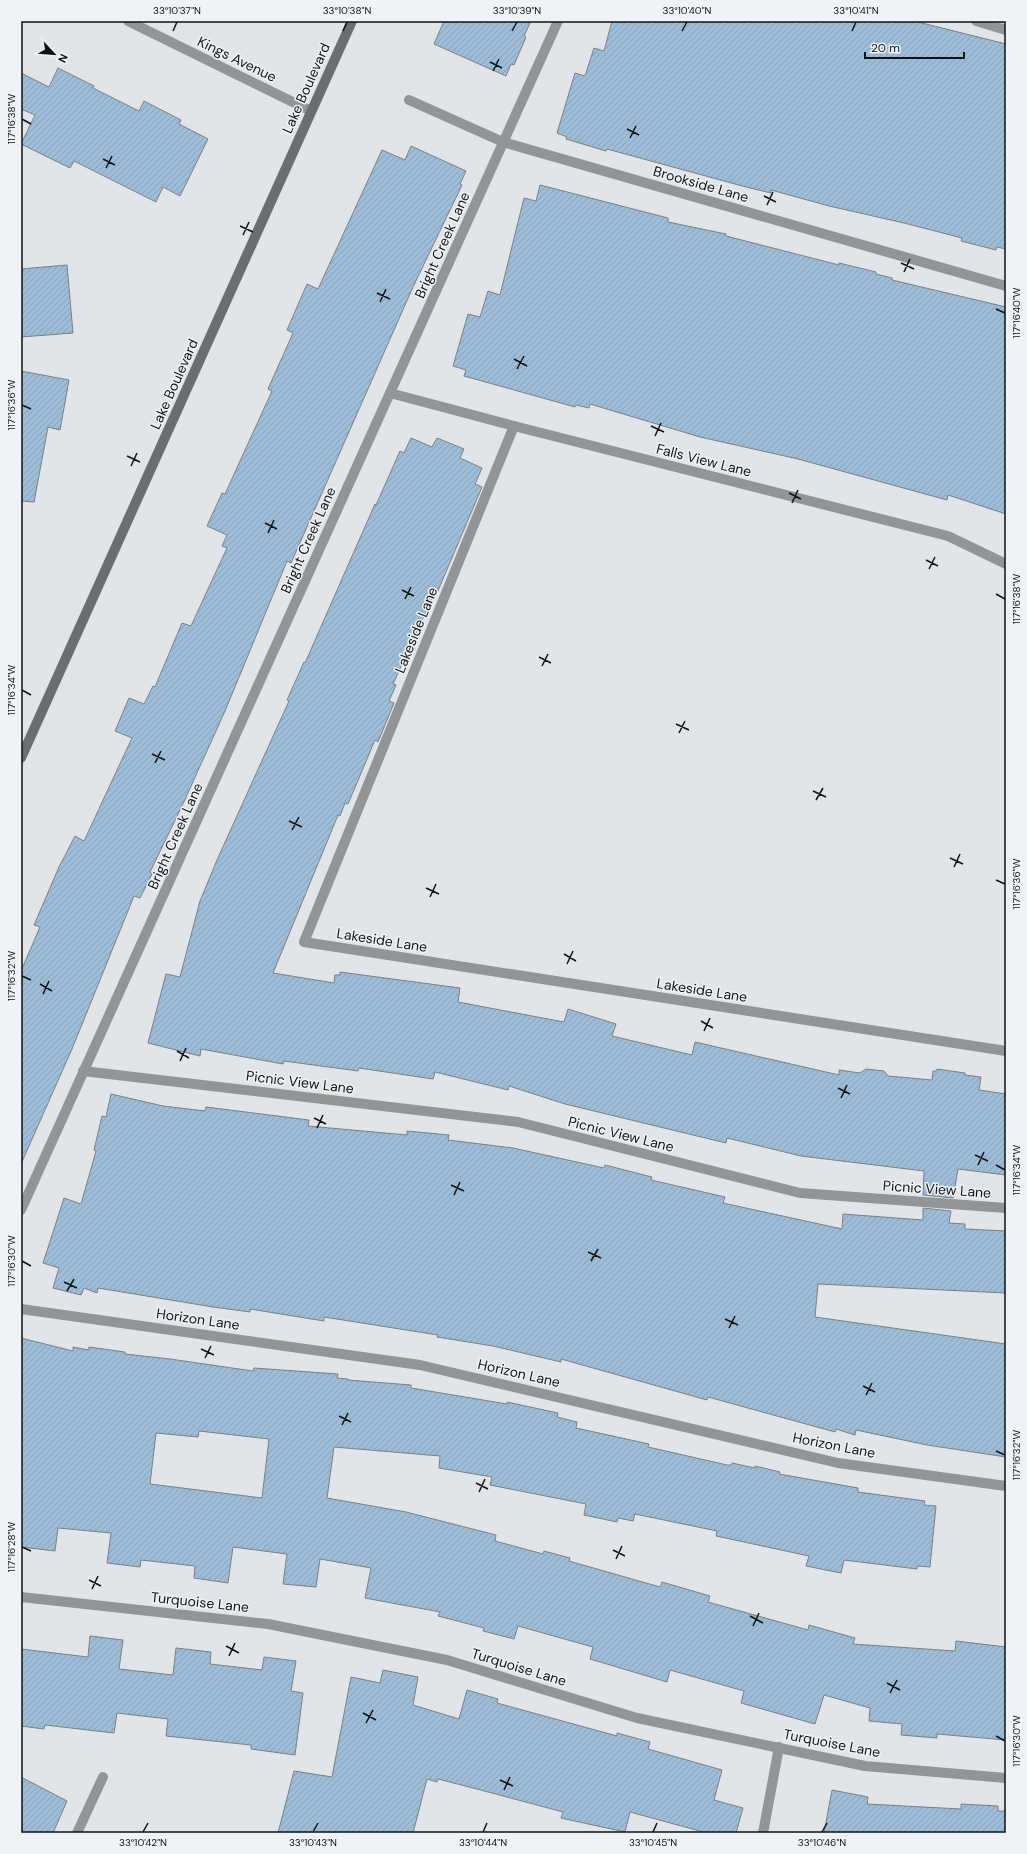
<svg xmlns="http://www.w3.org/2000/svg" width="1027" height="1854" font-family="'DM Sans',sans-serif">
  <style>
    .building { fill: url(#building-hatch); stroke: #7c7f82; fill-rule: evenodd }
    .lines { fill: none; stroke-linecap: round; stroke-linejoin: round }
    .service { stroke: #929495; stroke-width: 10 }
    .minor { stroke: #929495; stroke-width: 10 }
    .secondary { stroke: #6b6d6f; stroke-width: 10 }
    .ticks { fill: none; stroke: #101112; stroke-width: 1.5 }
    .labels { text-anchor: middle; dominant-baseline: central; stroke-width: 3; stroke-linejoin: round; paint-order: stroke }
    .street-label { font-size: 14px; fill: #101112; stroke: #eff3f6 }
    .neatline { fill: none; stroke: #101112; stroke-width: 1.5 }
    .ticks-label { font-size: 10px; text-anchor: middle; fill: #101112 }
  </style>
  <defs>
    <pattern id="building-hatch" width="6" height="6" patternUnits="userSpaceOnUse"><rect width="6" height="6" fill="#9dbcd7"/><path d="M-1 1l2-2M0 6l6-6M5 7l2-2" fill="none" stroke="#86a1b8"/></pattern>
  </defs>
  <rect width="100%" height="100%" fill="#e1e5e9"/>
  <g class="building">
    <path d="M444 21H531L524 36 526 37 514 65 511 64 506 76 434 44Z"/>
    <path d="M612 21H914L1006 44V249L997 247 996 250 961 241 962 238 904 223 829 206 771 190V193L746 187 607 149 606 151 566 139 567 137 557 133 575 73 585 76 594 48 604 51Z"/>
    <path d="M58 68 94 86 93 88 139 111 144 101 181 120 179 124 208 139 180 196 163 187 156 202 74 161 70 168 21 144 35 115 21 109V73L49 87Z"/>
    <path d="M411 146 466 171 460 184 462 185 413 287 291 563 287 561 225 711 182 806 150 872 152 874 140 898 134 896 72 1049 21 1164V971L40 927 34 925 59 867 75 836 84 841 132 738 115 731 129 698 144 704 153 686 155 687 182 623 191 626 227 548 222 546 227 535 207 526 222 493 225 494 272 391 268 389 293 333 287 330 307 284 318 289 382 150 405 160Z"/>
    <path d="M540 185 668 218V222L726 234V236L839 265V263L876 272V274L892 278V280L1006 307V514L948 495 947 500 798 459 700 437 590 404 589 408 576 405 575 407 464 376 466 370 453 366 468 314 480 317 488 291 500 295 524 198 536 201Z"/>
    <path d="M67 265 73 333 21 337V269Z"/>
    <path d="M21 371 69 380 60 430 48 427 34 502 21 501Z"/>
    <path d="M411 438 432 447 437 438 464 449 460 458 482 468 475 484 482 487 437 593 435 592 393 684 396 685 389 701 394 703 378 742 375 740 348 804 345 803 340 816 338 815 273 973 334 983 335 975H340V972L460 988 458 1002 564 1022 568 1009 616 1024 612 1036 692 1055 695 1042 839 1075V1070L860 1073 866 1069 884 1071 888 1076 932 1080 933 1071H936L937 1069 965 1073V1075L981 1077 979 1090 1006 1094V1175L958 1169 953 1198 923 1195 924 1171 801 1156 727 1138 726 1143 565 1104 509 1086 508 1090 435 1072 433 1079 359 1068 358 1071 284 1061 283 1064 201 1049 200 1056 148 1043 166 974 180 977 200 901 217 860 289 701 287 700 304 662 305 663 375 504 376 505 400 451 404 453Z"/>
    <path d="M111 1094 163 1106 205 1111 206 1107 309 1120 308 1126 407 1135V1131L449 1135 448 1140 513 1148 604 1168 605 1165 652 1177 651 1180 725 1197 723 1203 842 1229 843 1214 923 1220V1208L951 1211 949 1223 965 1224V1229L1006 1231V1293L818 1284 815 1317 1006 1344V1457L927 1445 856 1430 855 1435 836 1429 835 1432 708 1397 707 1400 561 1359V1362L493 1346 437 1337 438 1335 324 1317V1321L250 1309V1312L213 1307 98 1288 97 1293 84 1288 81 1295 53 1288 59 1268 43 1263 64 1198 81 1204 96 1151 94 1150 102 1116 106 1117Z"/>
    <path d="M21 1338 73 1351V1347L88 1350 89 1347 125 1352V1354L170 1359 253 1371 254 1368 338 1374 337 1378 348 1379V1380L411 1385V1388L507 1404V1402L558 1413 557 1417 577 1422 576 1428 649 1444 648 1447 727 1465H732V1463L755 1468V1466L780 1472 779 1474 858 1488V1492L925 1501 924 1505 936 1506 930 1567 917 1566V1569L844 1560 841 1573 806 1566 809 1556 716 1536 717 1531 635 1514 633 1521 618 1518 617 1522 584 1515 586 1504 490 1485 492 1477 439 1468 440 1456 334 1447 327 1498 406 1512 496 1535 495 1541 543 1554 544 1551 570 1558 569 1561 660 1587 662 1582 710 1596 708 1602 808 1630 809 1625 855 1638 853 1644 955 1651 956 1641 1006 1647V1740L937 1734V1738L901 1735 902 1724 869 1721 870 1708 824 1695 815 1724 741 1703 744 1691 670 1670 667 1682 590 1659 593 1647 518 1626 514 1639 483 1631 484 1628 438 1616 440 1612 365 1598 371 1568 320 1559 316 1587 283 1584 287 1554 233 1547 228 1583 194 1578 195 1566 141 1560 140 1567 107 1563 111 1533 58 1528 55 1551 21 1547ZM199 1431 269 1439 262 1498 150 1484 156 1433 198 1437Z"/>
    <path d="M90 1636 123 1640 119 1669 173 1675 176 1648 211 1652 210 1664 262 1670 264 1657 296 1661 291 1691 303 1693 295 1755 251 1749V1745L166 1736 168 1719 117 1713 114 1733 45 1725 44 1729 21 1726V1649L88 1657Z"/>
    <path d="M383 1670 418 1677 413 1705 459 1719 467 1690 498 1699 497 1703 617 1736V1733L650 1742 648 1749 722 1770 714 1800 743 1808 736 1833H707L630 1812 625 1832 561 1818 563 1812 473 1788 438 1779 437 1782 427 1779 413 1833H278L294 1771 332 1777 351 1677 380 1683Z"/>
    <path d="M21 1777 67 1801 53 1833H21Z"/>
    <path d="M832 1790 868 1797 867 1804 961 1809V1804L998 1806V1811H1006V1833H824Z"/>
  </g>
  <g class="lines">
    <path class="service" d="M409 100 503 142"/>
    <g class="minor">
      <path d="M128 21 311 111"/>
      <path d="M976 21 1006 30"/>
      <path d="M503 142 1006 286"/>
      <path d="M390 393 514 426 948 536 1006 564"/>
      <path d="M514 426 304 942 1006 1051"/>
      <path d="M83 1071 518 1122 800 1193 1006 1208"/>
      <path d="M21 1210 558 21"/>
      <path d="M21 1309 420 1365 838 1463 1006 1486"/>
      <path d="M21 1597 268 1624 447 1660 637 1718 865 1766 1006 1778"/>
      <path d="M77 1833 103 1777"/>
      <path d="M763 1833 779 1747"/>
    </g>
    <path class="secondary" d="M21 758 352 21"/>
  </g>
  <path class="ticks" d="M173 31 177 22M343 31 347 22M512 31 517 22M682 31 687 22M852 31 856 22M490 62 502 68M493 71 499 59M22 119 31 124M627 129 639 135M630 138 636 126M103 159 115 165M106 168 112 156M764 196 776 202M767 205 773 192M240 226 253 232M243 235 249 222M901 263 914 269M904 272 910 259M377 293 390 299M380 302 386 289M996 309 1005 313M514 359 527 366M517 369 524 356M22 405 31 409M651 426 664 432M655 436 661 423M127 456 140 462M131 466 137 453M789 493 801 499M792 503 798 490M265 523 277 529M268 533 274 520M926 560 938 566M929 569 935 557M402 590 414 596M996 594 1005 599M405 599 411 587M539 657 551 663M542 666 548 654M22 690 31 695M676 724 689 730M679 733 685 721M152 754 165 760M155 763 161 751M813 791 826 797M816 800 823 788M289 821 302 827M292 830 299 817M950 858 963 864M954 867 960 854M996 880 1005 884M426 888 439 894M430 897 436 884M564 954 576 961M567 964 573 951M22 976 31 980M40 984 52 991M43 994 49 981M701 1021 713 1028M704 1031 710 1018M177 1051 189 1058M180 1061 186 1048M838 1088 850 1094M841 1098 847 1085M314 1118 326 1124M317 1128 323 1115M975 1155 988 1161M978 1165 984 1152M996 1165 1005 1170M451 1185 464 1191M454 1195 460 1182M588 1252 601 1258M22 1261 31 1266M591 1261 598 1249M64 1282 77 1288M67 1291 74 1279M725 1319 738 1325M729 1328 735 1316M201 1349 214 1355M205 1358 211 1346M863 1386 875 1392M866 1395 872 1383M339 1416 351 1422M342 1425 348 1413M996 1451 1005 1455M476 1483 488 1489M479 1492 485 1479M22 1547 31 1551M613 1550 625 1556M616 1559 622 1546M89 1580 101 1586M92 1589 98 1576M750 1616 763 1623M753 1626 759 1613M226 1646 239 1653M229 1656 235 1643M887 1683 900 1690M890 1693 897 1680M363 1713 376 1720M366 1723 373 1710M996 1736 1005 1741M500 1780 513 1786M504 1790 510 1777M143 1832 148 1823M313 1832 318 1823M483 1832 487 1823M653 1832 657 1823M822 1832 827 1823"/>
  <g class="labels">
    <g class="street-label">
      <text transform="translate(237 59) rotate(26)">Kings Avenue</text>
      <text transform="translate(306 88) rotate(-66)">Lake Boulevard</text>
      <text transform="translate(701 184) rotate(16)">Brookside Lane</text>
      <text transform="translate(442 245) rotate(-66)">Bright Creek Lane</text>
      <text transform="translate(174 384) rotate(-66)">Lake Boulevard</text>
      <text transform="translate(704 460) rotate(14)">Falls View Lane</text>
      <text transform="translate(308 540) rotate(-66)">Bright Creek Lane</text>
      <text transform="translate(416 630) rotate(-68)">Lakeside Lane</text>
      <text transform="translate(175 836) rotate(-66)">Bright Creek Lane</text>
      <text transform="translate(382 940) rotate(9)">Lakeside Lane</text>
      <text transform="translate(702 990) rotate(9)">Lakeside Lane</text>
      <text transform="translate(300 1082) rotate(7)">Picnic View Lane</text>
      <text transform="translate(621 1134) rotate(14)">Picnic View Lane</text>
      <text transform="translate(937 1189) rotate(4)">Picnic View Lane</text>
      <text transform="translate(198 1319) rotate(8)">Horizon Lane</text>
      <text transform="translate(519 1373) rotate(13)">Horizon Lane</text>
      <text transform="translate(834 1445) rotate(11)">Horizon Lane</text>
      <text transform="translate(200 1602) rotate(6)">Turquoise Lane</text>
      <text transform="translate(519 1667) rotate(17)">Turquoise Lane</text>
      <text transform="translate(832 1743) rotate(11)">Turquoise Lane</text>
    </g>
  </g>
  <rect width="1027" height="1854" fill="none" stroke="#eff3f6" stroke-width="44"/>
  <g transform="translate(54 54) rotate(116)" stroke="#eff3f6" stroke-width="3" paint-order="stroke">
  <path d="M0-3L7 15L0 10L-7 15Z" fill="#101112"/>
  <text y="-6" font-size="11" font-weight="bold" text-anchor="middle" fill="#101112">N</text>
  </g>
  <path d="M865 52v6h99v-6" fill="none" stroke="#101112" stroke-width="2"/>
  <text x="871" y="52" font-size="12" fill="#101112" stroke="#eff3f6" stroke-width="3" paint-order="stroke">20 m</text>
  <rect x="22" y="22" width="983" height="1810" class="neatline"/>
  <g class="ticks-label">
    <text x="177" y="14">33°10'37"N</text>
    <text x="347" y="14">33°10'38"N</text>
    <text x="517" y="14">33°10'39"N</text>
    <text x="687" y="14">33°10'40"N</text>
    <text x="856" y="14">33°10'41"N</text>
    <text transform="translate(11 119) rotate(-90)" y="4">117°16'38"W</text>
    <text transform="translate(1016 313) rotate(-90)" y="4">117°16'40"W</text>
    <text transform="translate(11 405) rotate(-90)" y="4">117°16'36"W</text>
    <text transform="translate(1016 599) rotate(-90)" y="4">117°16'38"W</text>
    <text transform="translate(11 690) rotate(-90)" y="4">117°16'34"W</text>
    <text transform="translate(1016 884) rotate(-90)" y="4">117°16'36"W</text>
    <text transform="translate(11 976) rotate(-90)" y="4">117°16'32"W</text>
    <text transform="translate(1016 1170) rotate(-90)" y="4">117°16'34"W</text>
    <text transform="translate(11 1261) rotate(-90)" y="4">117°16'30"W</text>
    <text transform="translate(1016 1455) rotate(-90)" y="4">117°16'32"W</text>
    <text transform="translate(11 1547) rotate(-90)" y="4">117°16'28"W</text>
    <text transform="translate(1016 1741) rotate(-90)" y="4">117°16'30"W</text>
    <text x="143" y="1846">33°10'42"N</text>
    <text x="313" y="1846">33°10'43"N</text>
    <text x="483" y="1846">33°10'44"N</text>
    <text x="653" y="1846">33°10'45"N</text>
    <text x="822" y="1846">33°10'46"N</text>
  </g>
</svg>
